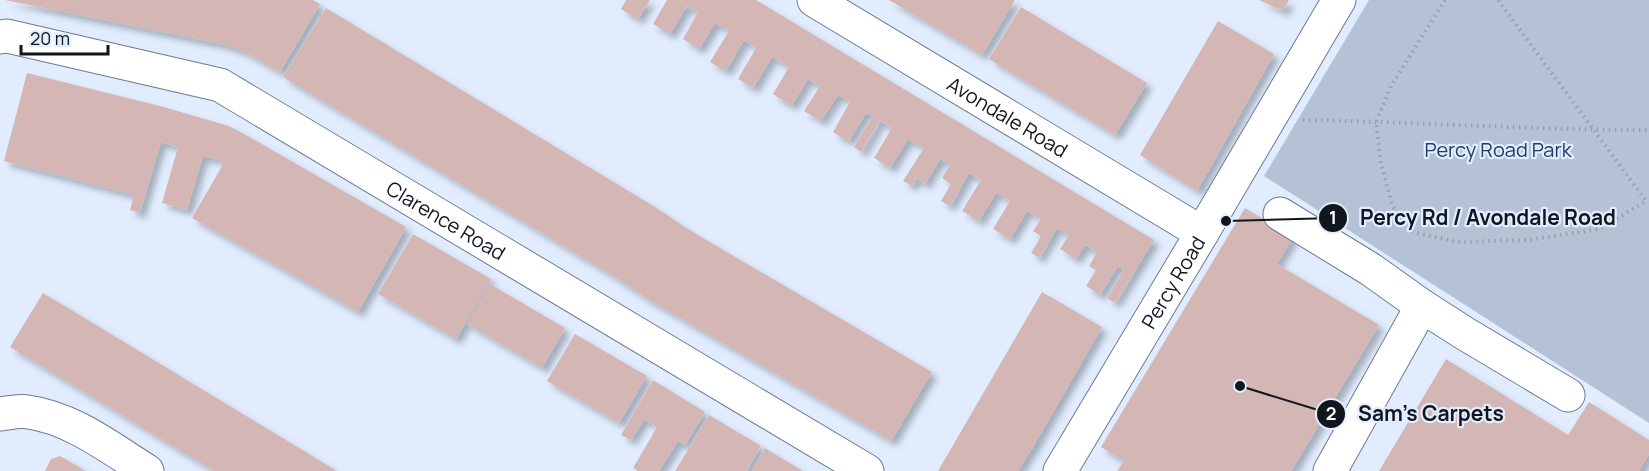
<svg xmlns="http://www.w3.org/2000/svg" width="1649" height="471" font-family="Manrope,sans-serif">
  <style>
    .green { fill: #b5c2d6 }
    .building { fill: #d4b6b5; filter: url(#shadow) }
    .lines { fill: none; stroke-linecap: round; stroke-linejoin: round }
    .minor-casing { stroke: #6e7b8f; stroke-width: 35 }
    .path { stroke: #969fad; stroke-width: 4; stroke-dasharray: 1.5 4.5; stroke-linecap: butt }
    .minor { stroke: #fff; stroke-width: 33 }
    .labels { text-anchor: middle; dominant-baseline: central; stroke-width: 4.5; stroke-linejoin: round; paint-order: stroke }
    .street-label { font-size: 20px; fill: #11161d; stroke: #e1edff }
    .park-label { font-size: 20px; fill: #203b65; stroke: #e1edff }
    .leader { fill: none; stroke: #11161d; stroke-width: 2 }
    .callout-dot { fill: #11161d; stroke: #e1edff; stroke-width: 2 }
    .mark-label { font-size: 18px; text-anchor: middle; font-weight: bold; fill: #fff }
    .callout-label { font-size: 21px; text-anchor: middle; font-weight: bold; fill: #11161d; stroke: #e1edff; stroke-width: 4.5; stroke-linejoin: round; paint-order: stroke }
  </style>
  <defs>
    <filter id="shadow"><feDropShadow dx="5.5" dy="5.5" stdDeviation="3" flood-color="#0004"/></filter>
  </defs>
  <rect width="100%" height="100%" fill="#e1edff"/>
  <path class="green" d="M1369 0H1649V423L1264 176Z"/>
  <g class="building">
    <path d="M5 0H313L320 4 280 72 245 52 226 45Z"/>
    <path d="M626 0H650L638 19 621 9Z"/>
    <path d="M667 0H756L1154 240 1115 303 1107 298 1124 270 1118 266 1100 295 1086 286 1096 270 1089 266 1097 252 1085 245 1076 259 1060 249 1069 235 1057 228 1039 258 1031 253 1041 236 1033 231 1041 219 1027 211 1010 239 1003 235 993 229 1010 201 996 193 979 221 962 211 981 180 969 173 950 206 941 201 951 184 942 178 950 165 940 159 925 184 916 178 912 186 903 181 924 148 908 139 890 168 874 158 892 128 880 121 861 152 854 147 873 116 866 113 849 141 839 136 833 132 850 102 838 95 821 121 804 111 820 86 808 79 792 105 782 100 773 94 789 67 772 57 753 88 738 79 756 48 744 40 726 71 710 62 729 31 715 23 699 49 683 39 698 12 687 6 670 34 653 24Z"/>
    <path d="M889 0H1015L982 55Z"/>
    <path d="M1259 0H1289L1283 11Z"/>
    <path d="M1021 7 1147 83 1115 135 989 59Z"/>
    <path d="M326 8 655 207 691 231 932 372 891 441 649 300 613 276 283 77Z"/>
    <path d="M1218 21 1274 54 1197 191 1140 155Z"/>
    <path d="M27 73 160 106 229 126 253 139 406 227 358 312 192 218 222 166 219 160 203 156 187 210 162 203 178 147 161 142 140 213 130 210 134 195 4 161Z"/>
    <path d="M1245 208 1293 237 1277 264 1379 325 1291 471H1117L1124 461 1101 447Z"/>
    <path d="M413 234 491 279 456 339 378 294Z"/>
    <path d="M490 284 565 328 542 368 467 324Z"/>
    <path d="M1042 292 1102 327 1033 447 1018 471H938Z"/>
    <path d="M43 293 73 311 337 471H214L10 347Z"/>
    <path d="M575 334 647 376 619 423 547 381Z"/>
    <path d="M1446 359 1568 435 1589 402 1649 440V454L1639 471H1379Z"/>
    <path d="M653 380 705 412 685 445 678 441 659 471H638L633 468 657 427 644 419 631 440 621 435Z"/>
    <path d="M709 415 761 446 747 471H675Z"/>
    <path d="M765 448 783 459 803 471H752Z"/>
    <path d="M60 456 86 471H45L51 459Z"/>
  </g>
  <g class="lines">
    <defs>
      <g id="minor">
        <path id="s1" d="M814 0 1202 233"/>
        <path id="s2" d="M0 37 7 36 220 85 867 471"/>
        <path d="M1280 214 1370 269 1422 306 1330 471"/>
        <path d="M1422 306 1464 333 1568 395"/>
        <path d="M0 414C9 413 19 410 28 412 72 418 110 448 147 471"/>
        <path id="s3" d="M1060 471 1202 233 1339 0"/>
      </g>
    </defs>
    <use href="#minor" class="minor-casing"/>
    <g class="path">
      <path d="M1445 0 1391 86 1376 122 1381 164 1393 207 1413 232 1457 242 1529 240 1599 229 1646 201 1498 0"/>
      <path d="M1303 120C1418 122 1533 130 1649 130"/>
    </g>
    <use href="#minor" class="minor"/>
  </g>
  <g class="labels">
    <g class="street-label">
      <text stroke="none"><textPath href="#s1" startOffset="226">Avondale Road</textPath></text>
      <text stroke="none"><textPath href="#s2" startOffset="489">Clarence Road</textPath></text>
      <text stroke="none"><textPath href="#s3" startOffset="220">Percy Road</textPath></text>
    </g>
    <g class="park-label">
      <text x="1498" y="149">Percy Road Park</text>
    </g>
  </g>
  <path class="leader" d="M1226 221L1333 218M1240 386L1331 414"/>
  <g class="callout-dot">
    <circle cx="1226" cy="221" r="6"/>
    <circle cx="1240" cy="386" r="6"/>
    <circle cx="1333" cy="218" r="15"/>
    <circle cx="1331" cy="414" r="15"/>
  </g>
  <g class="mark-label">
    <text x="1333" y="224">1</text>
    <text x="1331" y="420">2</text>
  </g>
  <g class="callout-label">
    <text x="1488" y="225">Percy Rd / Avondale Road</text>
    <text x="1431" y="421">Sam's Carpets</text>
  </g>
  <path d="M21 45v9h87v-9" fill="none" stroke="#11161d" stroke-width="3"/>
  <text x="30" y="45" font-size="18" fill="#11161d" stroke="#e1edff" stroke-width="4.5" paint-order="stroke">20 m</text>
</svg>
